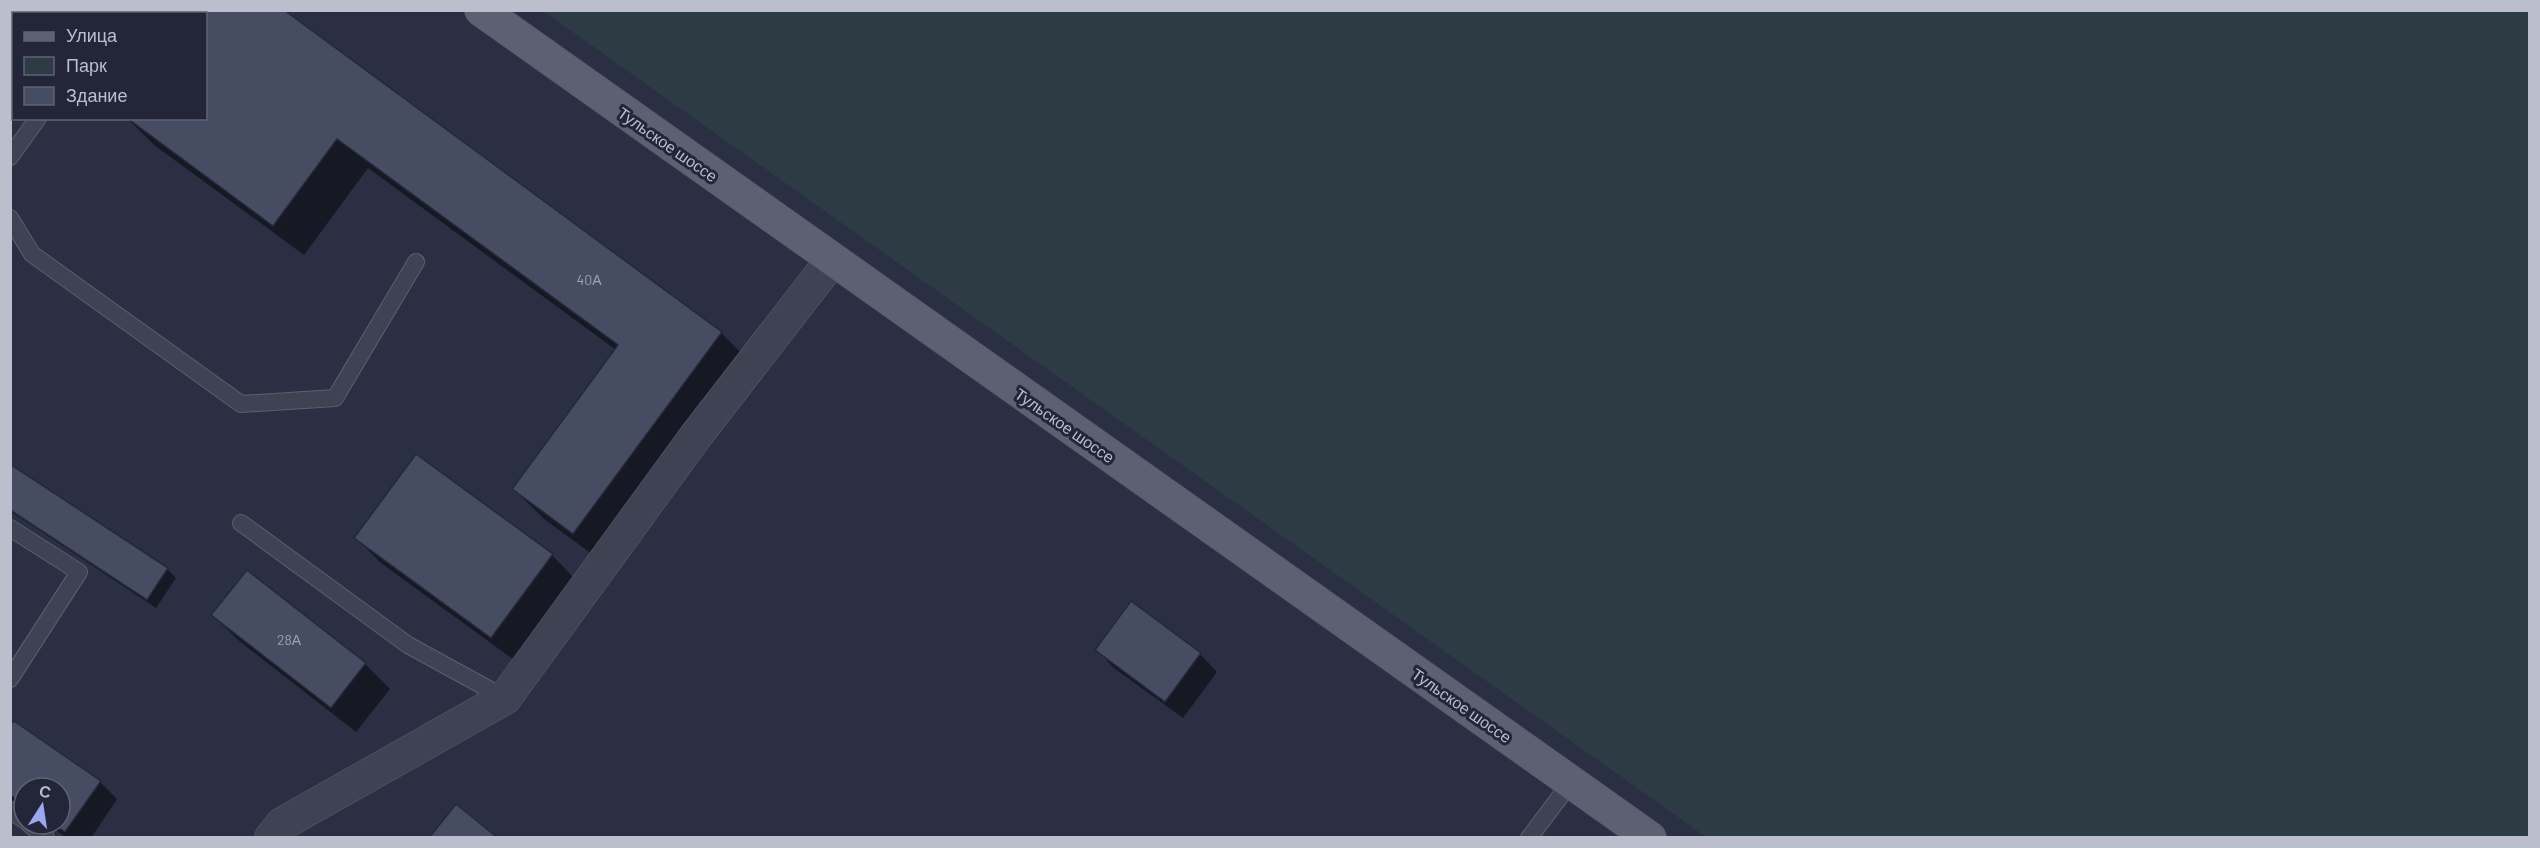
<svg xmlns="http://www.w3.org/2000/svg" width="2540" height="848" font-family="Barlow,sans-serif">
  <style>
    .green { fill: #2c3b44 }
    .shadow { fill: #0007 }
    .building { fill: #464c62; stroke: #24283a; stroke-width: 1.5 }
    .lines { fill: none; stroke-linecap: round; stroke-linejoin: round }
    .service-casing { stroke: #5c5f70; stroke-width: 18 }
    .minor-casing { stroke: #5c5f70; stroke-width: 34 }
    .primary-casing { stroke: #474b5c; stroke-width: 34 }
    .service { stroke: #3e4252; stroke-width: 16 }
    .minor { stroke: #3e4252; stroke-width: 33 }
    .primary { stroke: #5c6072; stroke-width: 33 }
    .labels { text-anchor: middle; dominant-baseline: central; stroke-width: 6; stroke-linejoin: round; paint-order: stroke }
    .number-label { font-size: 14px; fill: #9ea2b2 }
    .street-label { font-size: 16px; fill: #bbbecc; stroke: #222638 }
  </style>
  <rect width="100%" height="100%" fill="#2a2f43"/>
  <path class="green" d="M543 11H2529V837H1706Z"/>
  <g class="shadow">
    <path d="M10 10H93L91 14H14V21L10 18Z"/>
    <path d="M282 10 721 333 752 363 604 563 544 519 514 489 616 350 368 168 304 255 154 145 127 118H206V14Z"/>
    <path d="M10 466 167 569 176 578 156 608 10 511Z"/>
    <path d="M356 538 552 555 576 580 517 662 381 563Z"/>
    <path d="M213 615 365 664 390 689 356 732 238 640Z"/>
    <path d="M1097 650 1200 654 1217 672 1183 718 1114 668Z"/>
    <path d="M10 728 100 782 117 799 91 838H67L47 824H60V788H24V808L10 799Z"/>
  </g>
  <g class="building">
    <path d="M10 10H63L61 14H14V17L10 15Z"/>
    <path d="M198 10H284L722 332 573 534 512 489 618 345 337 139 273 226 127 118H206V14H196Z"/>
    <path d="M416 454 553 554 491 638 354 538Z"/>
    <path d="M10 464 168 568 147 600 10 510Z"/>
    <path d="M247 570 366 663 331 708 211 615Z"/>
    <path d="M1131 601 1201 653 1165 702 1095 650Z"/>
    <path d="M14 721 101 781 65 832 53 824H60V788H24V804L10 795V725Z"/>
    <path d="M456 804 498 838H429Z"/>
  </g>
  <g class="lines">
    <defs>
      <g id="service">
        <path d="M111 14 113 10"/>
        <path d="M10 157 38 118"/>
        <path d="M10 218 32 254 241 404 335 398 416 262"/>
        <path d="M241 523 408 645 505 698"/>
        <path d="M10 528 79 572 10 679"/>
        <path d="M10 810 24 820"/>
        <path d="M29 824 46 837"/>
        <path d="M1529 838 1571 782"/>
      </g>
      <path id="minor" d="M271 838 282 824 505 698 695 437 832 260"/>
      <path id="primary" d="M481 10 1650 838"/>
    </defs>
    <use href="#service" class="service-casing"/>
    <use href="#minor" class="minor-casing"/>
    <use href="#primary" class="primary-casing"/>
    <use href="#service" class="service"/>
    <use href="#minor" class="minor"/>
    <use href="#primary" class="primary"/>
  </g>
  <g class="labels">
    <g class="number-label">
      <text x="589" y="279">40А</text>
      <text x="289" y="639">28А</text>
    </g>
    <g class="street-label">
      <text transform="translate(668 144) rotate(35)">Тульское шоссе</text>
      <text transform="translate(1065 425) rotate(35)">Тульское шоссе</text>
      <text transform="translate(1462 705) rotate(35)">Тульское шоссе</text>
    </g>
  </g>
  <rect width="2540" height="848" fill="none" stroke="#bbbecc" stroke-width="24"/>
  <rect x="12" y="12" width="195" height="108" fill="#222638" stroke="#5f6373" stroke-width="1.5"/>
  <rect x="24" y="32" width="30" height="9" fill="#5c6072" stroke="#5f6373" stroke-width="1.5"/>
  <text x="66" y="42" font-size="18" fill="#bbbecc">Улица</text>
  <rect x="24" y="57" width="30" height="18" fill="#2c3b44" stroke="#5f6373" stroke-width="1.5"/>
  <text x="66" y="72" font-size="18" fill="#bbbecc">Парк</text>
  <rect x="24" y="87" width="30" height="18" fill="#464c62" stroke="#5f6373" stroke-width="1.5"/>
  <text x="66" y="102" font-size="18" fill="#bbbecc">Здание</text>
  <g transform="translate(42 806) rotate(12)"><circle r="28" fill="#222638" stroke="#5f6373" stroke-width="1.5"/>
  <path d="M0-4.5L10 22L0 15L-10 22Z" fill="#9aa8f2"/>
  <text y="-9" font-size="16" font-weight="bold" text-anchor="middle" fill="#bbbecc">С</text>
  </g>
</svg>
